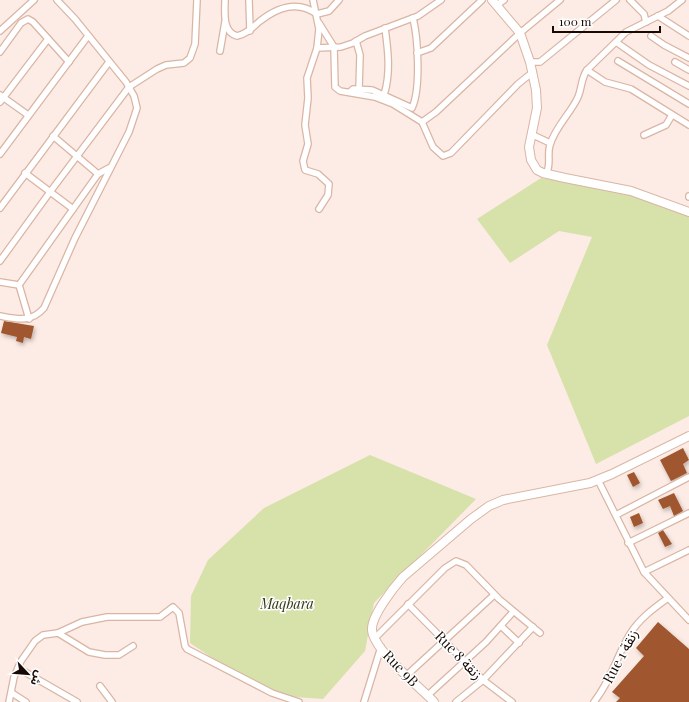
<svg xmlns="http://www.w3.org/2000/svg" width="689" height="702" font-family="'Playfair Display','Noto Sans Arabic',serif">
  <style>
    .green { fill: #d7e1aa }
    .building { fill: #a0562f; filter: url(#shadow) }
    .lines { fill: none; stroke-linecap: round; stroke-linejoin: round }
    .street-casing { stroke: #dab5a4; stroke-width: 8 }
    .secondary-casing { stroke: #dab5a4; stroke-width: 10 }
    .street { stroke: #fff; stroke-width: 5.5 }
    .secondary { stroke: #fff; stroke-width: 8 }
    .labels { text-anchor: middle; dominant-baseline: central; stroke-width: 3; stroke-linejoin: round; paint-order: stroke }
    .park-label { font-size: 14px; font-style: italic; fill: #333914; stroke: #fff }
    .street-label { font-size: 14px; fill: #170a05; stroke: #fff }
  </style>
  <defs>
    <filter id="shadow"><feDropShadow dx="1.5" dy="2.5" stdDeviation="2" flood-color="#0004"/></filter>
  </defs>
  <rect width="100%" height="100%" fill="#fcece5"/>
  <g class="green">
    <path d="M541 178 634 195 689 216V416L596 464 547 345 592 237 559 231 510 263 477 219Z"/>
    <path d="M370 455 476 499 374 603 365 651 323 699 268 695 190 643 191 596 208 560 264 508Z"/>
  </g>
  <g class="building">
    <path d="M4 321 34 326 31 339 24 337 23 343 16 341 17 337 1 333Z"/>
    <path d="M683 448 689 460 683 464 687 473 671 481 660 460Z"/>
    <path d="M634 472 640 483 633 487 627 475Z"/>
    <path d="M674 493 683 511 674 516 670 506 663 509 658 500Z"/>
    <path d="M639 513 643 523 634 527 630 517Z"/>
    <path d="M663 530 672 544 665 547 658 533Z"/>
    <path d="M658 622 689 649V702H616L620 698 612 692 644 656 636 648Z"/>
  </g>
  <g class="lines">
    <defs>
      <g id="street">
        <path d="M225 0C225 12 222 32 237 36 247 34 253 27 260 21 278 7 297 0 317 14L329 11 339 0"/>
        <path d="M249 0 250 31"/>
        <path d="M313 0 319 29 317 48 307 78 308 98 305 125 308 144 303 161 305 170 318 174 329 184 328 195 319 209"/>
        <path d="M630 0 644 14 646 22"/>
        <path d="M497 5 504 0"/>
        <path d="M658 16 689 36"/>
        <path d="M319 23 334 47 335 87 340 91 375 97 393 104 422 122 433 147 443 156 451 153 518 84 533 72"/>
        <path d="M0 31 34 0"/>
        <path d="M651 36 664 45 689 58"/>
        <path d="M356 41 360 55 359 89"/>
        <path d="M616 42 649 65 689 86"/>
        <path d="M317 48 341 47 353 43 365 36 418 16 441 0"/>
        <path d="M220 51 225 22"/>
        <path d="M0 52 21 23 28 19 33 22 69 62"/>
        <path d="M417 53 431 48 482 0"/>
        <path d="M618 61 689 104"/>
        <path d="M530 62H540L616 0"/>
        <path d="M675 62 689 70"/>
        <path d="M587 70 605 82 631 89 689 125"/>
        <path d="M350 92 353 89 372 90 412 108C421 89 418 38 413 18"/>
        <path d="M0 95 28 115"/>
        <path d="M384 95C391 73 388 50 385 28"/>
        <path d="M0 102 48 39"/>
        <path d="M422 122 436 112 520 33 560 0"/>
        <path d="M531 134 550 143"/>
        <path d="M644 135 666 125 672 115"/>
        <path d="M53 136 98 174"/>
        <path d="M0 154 88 36"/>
        <path d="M25 173 73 209"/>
        <path d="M544 173 547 172C551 163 547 154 550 145 555 127 571 113 578 97 582 88 581 78 587 70L626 32 668 11 682 0"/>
        <path d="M689 197V196"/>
        <path d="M0 208 109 62"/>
        <path d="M0 261 50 192 129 87 157 69 166 65 184 63 190 58 195 44 197 0"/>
        <path d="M0 282 19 285"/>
        <path d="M19 285 98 174 109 168"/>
        <path d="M19 285 29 319"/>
        <path d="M0 316C17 319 31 323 44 308L75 238 129 132 137 108 134 96 126 82 75 19 57 0"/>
        <path d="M598 480 644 572 689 620"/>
        <path d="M616 515 689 477"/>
        <path d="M628 543 689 513"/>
        <path d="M644 572 689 550"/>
        <path d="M408 604 483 680 512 702"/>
        <path d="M501 626 519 643"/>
        <path d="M58 633 82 622 107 617H160L173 607 179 613 185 646 187 649 272 693 299 702"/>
        <path d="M375 638 445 568 456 561 466 565 499 599 540 633"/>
        <path d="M18 668 77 702"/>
        <path d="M407 675 494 595"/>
        <path d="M100 686 112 702"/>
        <path d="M12 693 26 702"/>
        <path d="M428 695 486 642 513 612"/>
        <path d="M9 702 14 677 21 661 35 641 43 635 58 633 89 652 105 655H119L133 646"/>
        <path d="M364 702 381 647"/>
        <path d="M456 702 483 680 533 627"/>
        <path d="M594 702C612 679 616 657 630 634 639 619 654 608 668 598"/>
      </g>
      <g id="secondary">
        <path d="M492 0 520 33 530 62 536 90 537 108 529 147 531 160 537 170 543 173 565 178 631 191 689 212"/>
        <path d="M434 702C419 686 374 651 372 630 371 616 394 587 403 577L471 519 489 506 503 500 590 483 612 474 689 436"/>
      </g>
    </defs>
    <use href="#street" class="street-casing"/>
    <use href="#secondary" class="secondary-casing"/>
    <use href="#street" class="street"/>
    <use href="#secondary" class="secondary"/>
  </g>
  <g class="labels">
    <g class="park-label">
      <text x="287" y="603">Maqbara</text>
    </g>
    <g class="street-label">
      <text transform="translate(459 655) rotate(46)">Rue 8 زنقة</text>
      <text transform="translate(620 656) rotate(-62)">Rue 1 زنقة</text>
      <text transform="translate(401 668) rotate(46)">Rue 9B</text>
    </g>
  </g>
  <g transform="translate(28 674) rotate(116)" stroke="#ffffff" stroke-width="3" paint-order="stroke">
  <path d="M0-3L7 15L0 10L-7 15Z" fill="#170a05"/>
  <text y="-6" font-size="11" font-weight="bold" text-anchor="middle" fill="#170a05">ش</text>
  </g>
  <path d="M553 26v6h107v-6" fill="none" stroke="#170a05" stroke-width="2"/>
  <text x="559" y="26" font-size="12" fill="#170a05" stroke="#ffffff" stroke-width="3" paint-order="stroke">100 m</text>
</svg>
